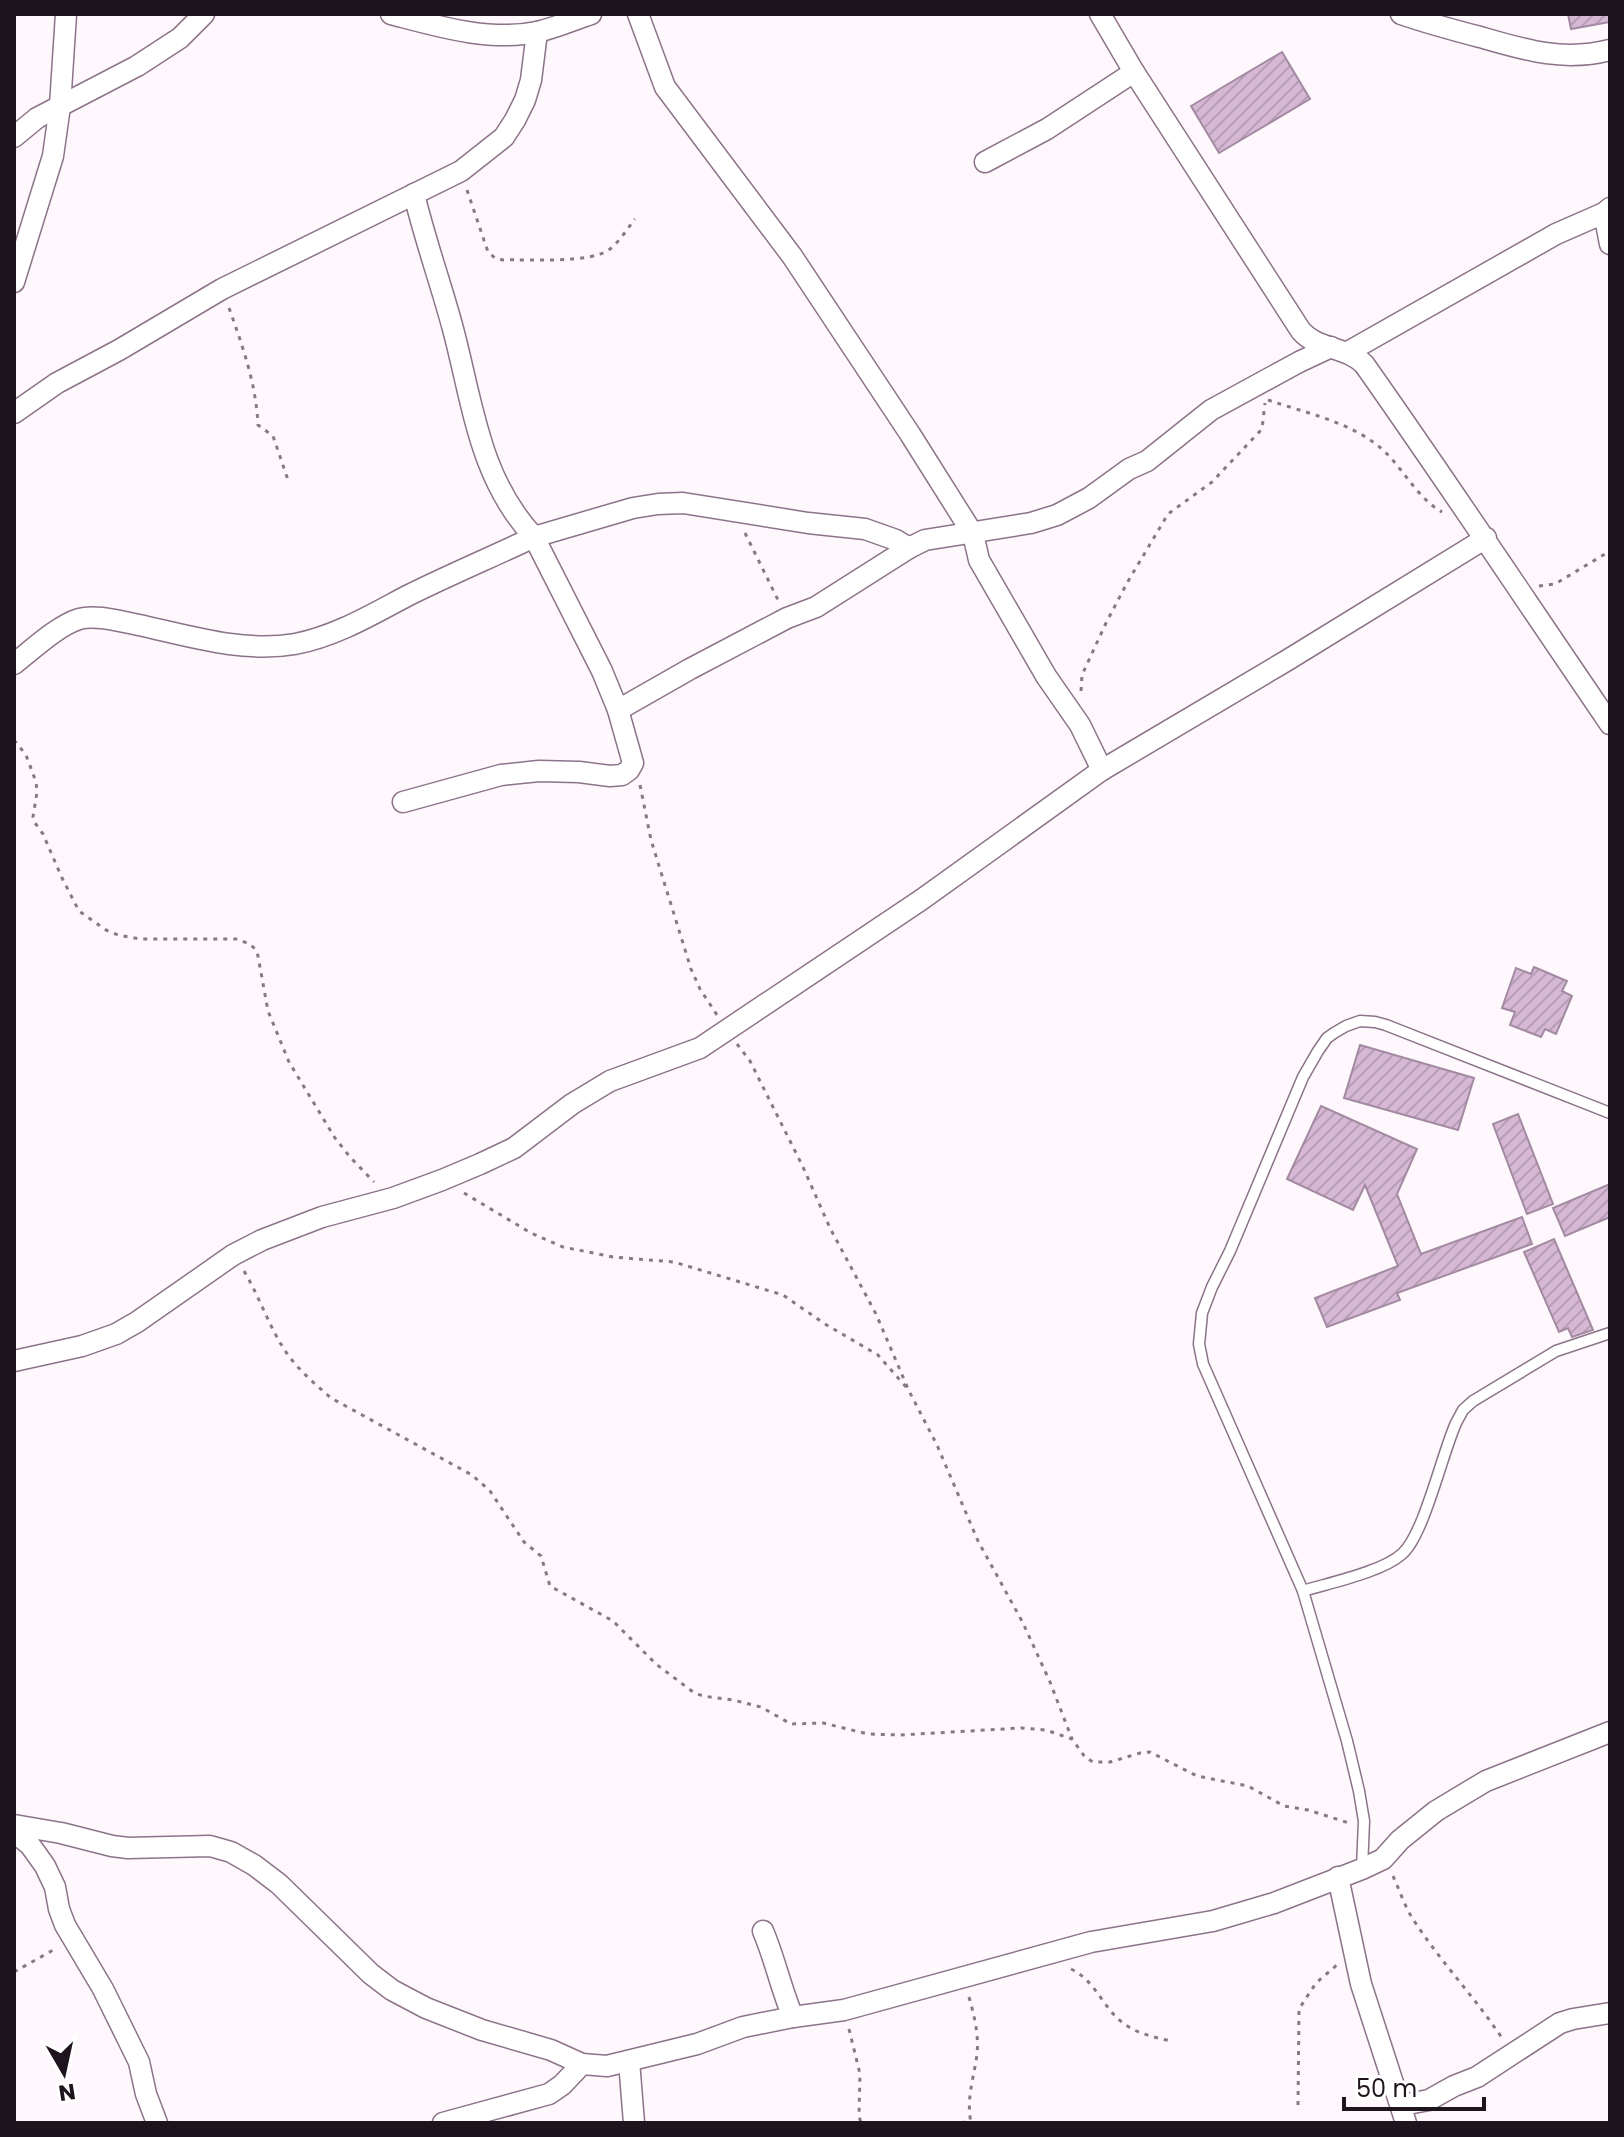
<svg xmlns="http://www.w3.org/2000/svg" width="1624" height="2137" font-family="Poppins,sans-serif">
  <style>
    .building { fill: url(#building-hatch); stroke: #a38aa2; stroke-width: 2 }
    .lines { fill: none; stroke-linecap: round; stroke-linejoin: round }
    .lane-casing { stroke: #8c738a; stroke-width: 13 }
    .street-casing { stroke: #8c738a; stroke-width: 23 }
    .path { stroke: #837b82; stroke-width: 3; stroke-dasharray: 4 6; stroke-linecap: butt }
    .lane { stroke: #fff; stroke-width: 10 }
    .street { stroke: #fff; stroke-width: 20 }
  </style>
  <defs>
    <pattern id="building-hatch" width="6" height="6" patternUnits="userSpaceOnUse" patternTransform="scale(2)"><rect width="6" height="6" fill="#d6b8d5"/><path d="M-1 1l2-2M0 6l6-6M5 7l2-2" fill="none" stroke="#b79db6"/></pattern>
  </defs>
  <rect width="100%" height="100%" fill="#fef8fd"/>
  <g class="building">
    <path d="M1568 14H1610V22L1571 29Z"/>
    <path d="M1282 52 1310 99 1219 153 1191 106Z"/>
    <path d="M1534 967 1567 981 1562 991 1572 996 1556 1034 1545 1029 1541 1037 1510 1025 1515 1012 1502 1008 1516 968 1531 974Z"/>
    <path d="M1360 1045 1474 1078 1458 1130 1344 1098Z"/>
    <path d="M1321 1106 1417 1149 1397 1194 1421 1254 1522 1217 1532 1244 1397 1293 1400 1300 1327 1327 1315 1298 1398 1266 1365 1185 1353 1210 1287 1179Z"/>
    <path d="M1518 1114 1553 1204 1527 1214 1493 1124Z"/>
    <path d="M1610 1184V1217L1565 1236 1553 1208Z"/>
    <path d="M1554 1239 1593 1330 1572 1337 1568 1328 1559 1332 1524 1252Z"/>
  </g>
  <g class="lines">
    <defs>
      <g id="lane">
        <path d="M1303 1591C1329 1583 1382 1572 1402 1554 1424 1535 1442 1454 1456 1423L1463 1410 1473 1401 1556 1351 1610 1333"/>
        <path d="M1362 1869 1364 1821 1359 1791 1347 1741 1303 1591 1203 1364 1199 1344 1202 1313 1212 1287 1230 1251 1303 1077 1318 1051 1327 1038 1334 1033 1346 1026 1360 1021 1375 1022 1386 1025 1610 1113"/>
      </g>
      <g id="street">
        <path d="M391 14C437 26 489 42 537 32 555 28 573 20 591 14"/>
        <path d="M638 14 665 87 792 256 910 434 973 534 979 560 1046 676 1080 725 1102 770"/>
        <path d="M1100 14 1134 72 1301 331C1318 350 1345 346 1364 364 1448 483 1528 604 1610 724"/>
        <path d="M1401 14C1427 23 1453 30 1480 37 1525 50 1563 62 1610 50"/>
        <path d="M14 137 37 118 137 66 180 38 204 14"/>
        <path d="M985 162 1047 129 1134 72"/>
        <path d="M414 194C425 240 441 284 453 329 473 404 479 478 534 537L633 508 658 504 683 503 808 523 865 529 896 540 909 548 925 540 1031 523 1057 515 1089 498 1129 469 1147 461 1211 410 1299 362 1331 347"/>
        <path d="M1604 213 1610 244"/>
        <path d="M14 282 53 156 60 106 66 14"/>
        <path d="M1348 352 1556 234 1604 213 1610 208"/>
        <path d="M14 413 57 383 119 350 222 289 461 171 504 137 515 120 525 100 531 80 537 32"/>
        <path d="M14 664C32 650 57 626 79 619 96 614 122 622 139 625 189 636 243 653 295 644 336 636 371 615 407 596 449 575 492 557 534 537L602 671 618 710 633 763 629 770 622 775 610 776 579 772 539 771 501 775 403 802"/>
        <path d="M618 710 690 669 787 618 816 607 909 548"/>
        <path d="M14 1361 82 1346 116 1334 137 1322 233 1255 262 1240 322 1217 393 1198 442 1180 480 1164 514 1148 572 1104 610 1081 700 1048 921 900 1102 770 1286 661 1486 538"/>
        <path d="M14 1825 61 1833 112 1846 128 1848 210 1846 231 1852 254 1865 279 1884 371 1974 392 1990 426 2008 482 2030 551 2050 582 2064 607 2066 697 2044 743 2027 793 2017 844 2010 1091 1942 1213 1921 1274 1903 1362 1869 1383 1859 1400 1840 1436 1811 1486 1781 1610 1732"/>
        <path d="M14 1832 30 1845 45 1866 55 1887 59 1909 65 1925 103 1989 139 2062 146 2094 157 2123"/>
        <path d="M1338 1877 1361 1984 1406 2123"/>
        <path d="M763 1931C775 1959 781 1989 793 2017"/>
        <path d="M629 2061 634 2123"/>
        <path d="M1402 2105 1429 2100 1454 2086 1477 2077 1560 2023 1573 2019 1610 2013"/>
        <path d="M443 2123 549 2094 562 2085 582 2064"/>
      </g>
    </defs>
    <use href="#lane" class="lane-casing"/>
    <use href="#street" class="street-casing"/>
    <g class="path">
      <path d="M467 190 488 252 495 258 503 260C529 259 591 264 610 249 620 241 627 229 635 219"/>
      <path d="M229 308C243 347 256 384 258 425L273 436 288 480"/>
      <path d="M1268 400C1306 413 1351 422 1382 449 1403 468 1417 498 1442 512"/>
      <path d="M745 533 779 602"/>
      <path d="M1539 586 1555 584 1610 551"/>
      <path d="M1081 691 1082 675 1106 623 1127 583 1168 514 1212 482 1262 429 1265 403"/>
      <path d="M14 740 26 755 36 782 37 792 33 817 35 823 43 834 62 878 79 911 106 930 118 935 140 939H236L250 944 256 950 258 956 268 1011 289 1062 335 1138 350 1157 374 1182"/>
      <path d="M640 785 651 840 691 969 700 989 717 1015"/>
      <path d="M737 1044 750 1061 803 1167 830 1228 876 1314 909 1391 937 1445 978 1541 1023 1623 1050 1682 1072 1739"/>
      <path d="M464 1193 531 1233 563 1247 613 1257 674 1262 783 1295 825 1324 878 1355 907 1388"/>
      <path d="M244 1271C259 1296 268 1324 284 1349 296 1368 314 1383 331 1398L472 1475 490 1491 524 1542 541 1556 550 1586 613 1621 656 1664 693 1692 703 1696 733 1700 761 1707 791 1724 823 1723 868 1734 900 1735 1021 1728 1046 1730 1072 1739 1085 1757 1093 1762H1110L1140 1753 1150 1752 1197 1776 1248 1786 1284 1806 1308 1810 1349 1823"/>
      <path d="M1393 1876C1399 1889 1404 1904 1411 1916 1438 1959 1474 1996 1502 2038"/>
      <path d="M1071 1969C1095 1980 1103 2008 1123 2023 1137 2034 1154 2037 1171 2041"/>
      <path d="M14 1972 55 1949"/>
      <path d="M969 1997C974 2015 979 2034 977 2054 974 2078 966 2098 971 2123"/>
      <path d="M849 2029 860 2074 859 2116 861 2123"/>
      <path d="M1298 2105 1299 2009 1316 1983 1338 1964"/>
      <path d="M951 2123 971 2122"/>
    </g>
    <use href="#lane" class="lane"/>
    <use href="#street" class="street"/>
  </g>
  <rect width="1624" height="2137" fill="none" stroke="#1e141d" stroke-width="32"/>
  <g transform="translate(64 2073) rotate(171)" stroke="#ffffff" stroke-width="6" paint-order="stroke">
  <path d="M0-6L14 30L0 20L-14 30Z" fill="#1e141d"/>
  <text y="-12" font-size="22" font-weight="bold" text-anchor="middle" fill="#1e141d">N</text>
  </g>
  <path d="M1344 2097v12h140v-12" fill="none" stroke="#1e141d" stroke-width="4"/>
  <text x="1356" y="2097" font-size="24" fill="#1e141d" stroke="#ffffff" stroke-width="6" paint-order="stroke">50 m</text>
</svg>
